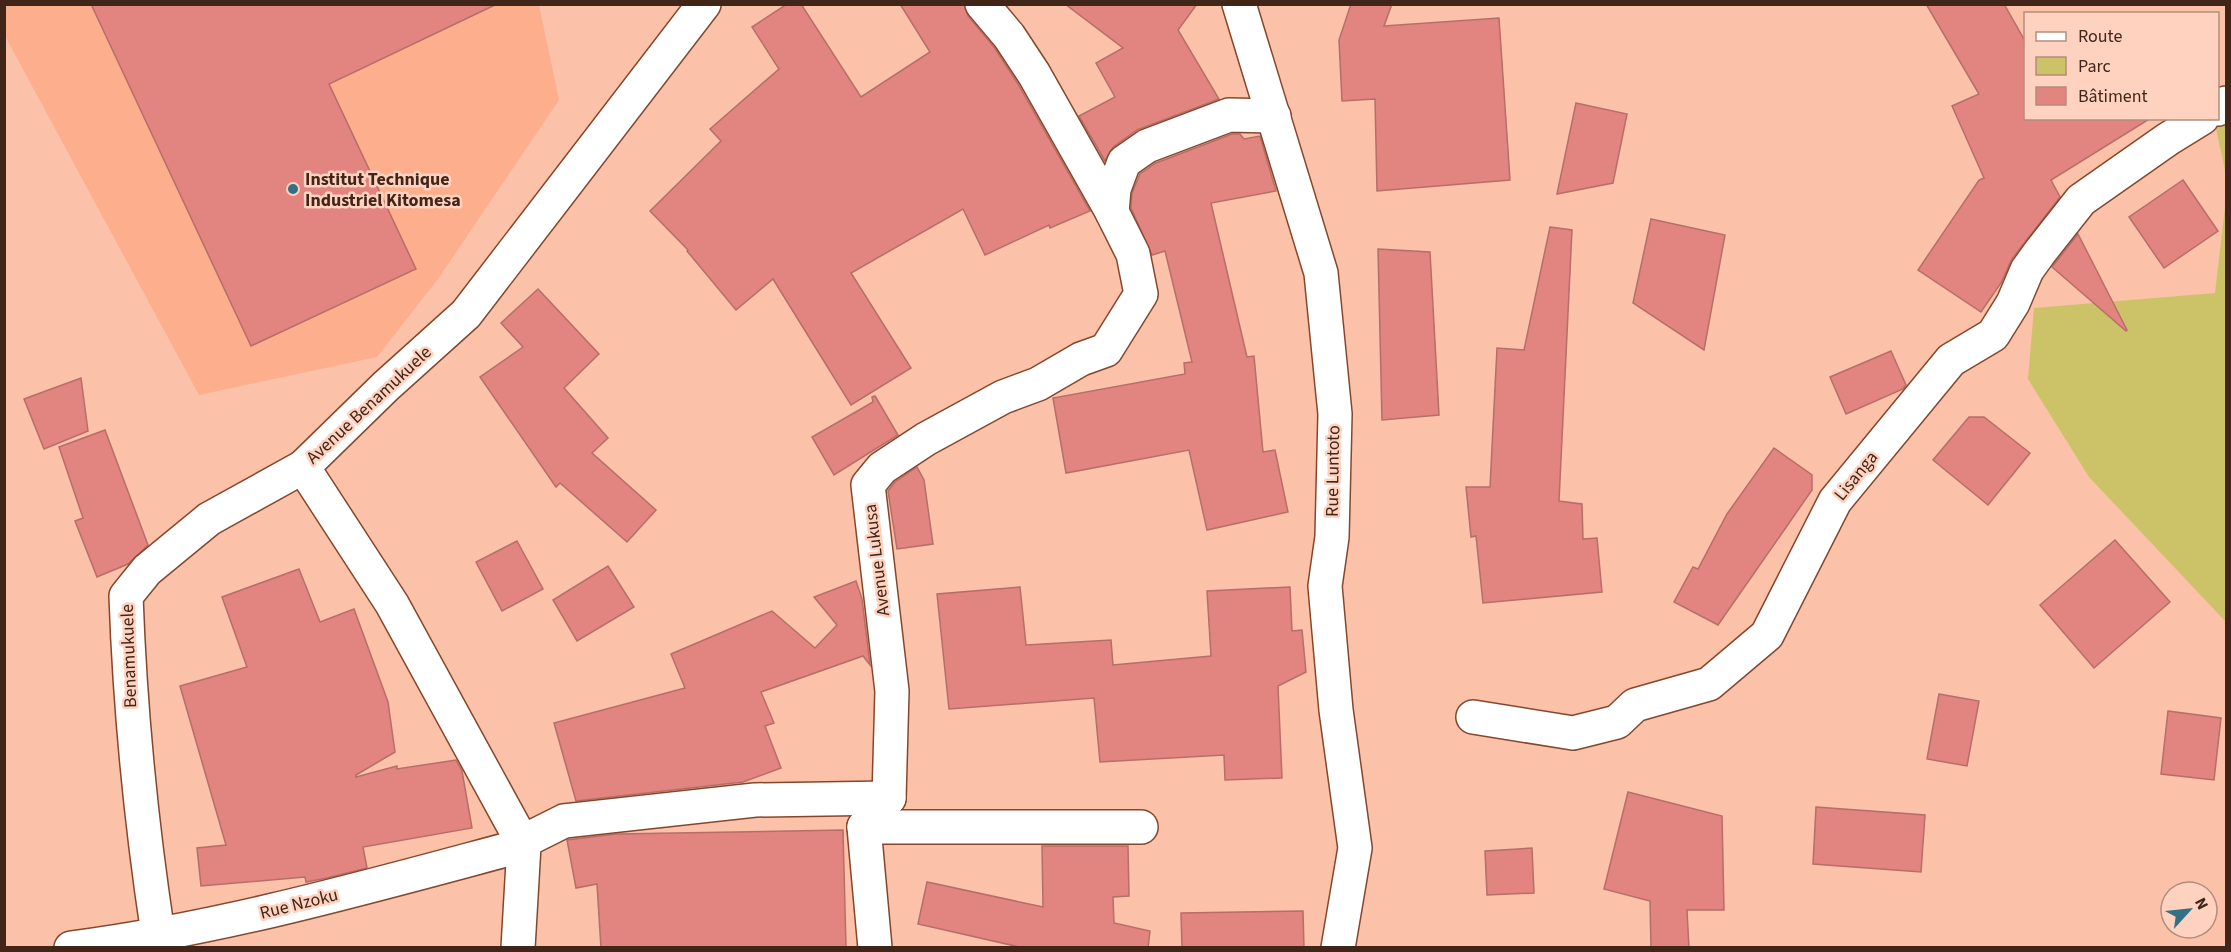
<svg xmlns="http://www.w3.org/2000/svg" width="2231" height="952" font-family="'Source Sans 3',sans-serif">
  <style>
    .built { fill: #fdae8d }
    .green { fill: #ccc368 }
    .building { fill: #e2847f; stroke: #b76e69; stroke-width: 1.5 }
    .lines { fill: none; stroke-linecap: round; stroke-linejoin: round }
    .street-casing { stroke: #85472c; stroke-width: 36 }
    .street { stroke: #fff; stroke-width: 33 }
    .poi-dot { fill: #317085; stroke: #ffd2c0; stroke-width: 2 }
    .labels { text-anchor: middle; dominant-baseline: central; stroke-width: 5; stroke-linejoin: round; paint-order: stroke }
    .poi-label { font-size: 18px; font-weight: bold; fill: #412519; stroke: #ffd2c0; text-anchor: start }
    .street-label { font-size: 18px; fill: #412519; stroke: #ffd2c0 }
  </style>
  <rect width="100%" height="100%" fill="#fbc1a9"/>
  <path class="built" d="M4 5H539L559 100 438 279 377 357 199 395 5 36Z"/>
  <g class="green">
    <path d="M2226 106V175L2214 119Z"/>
    <path d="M2226 198V622L2089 477 2028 379 2034 308 2215 293Z"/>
  </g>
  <g class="building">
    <path d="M91 4H497L329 84 416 269 251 346Z"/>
    <path d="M787 4H801L861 97 930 52 900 4H964L968 16 994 47 1018 84 1090 211 1050 228 1049 225 985 255 963 209 851 273 911 368 851 405 773 279 736 310 687 251 688 250 650 211 721 141 710 129 779 69 752 27Z"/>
    <path d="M1065 4H1197L1178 30 1219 99 1137 130 1113 147 1105 161 1079 116 1115 97 1096 63 1123 48Z"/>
    <path d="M1351 4H1392L1384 26 1499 18 1510 180 1377 191 1375 99 1342 101 1339 40Z"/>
    <path d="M1926 4H2004L2025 41V118H2151L2051 180 2060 197 2012 259 2001 283 1981 312 1918 270 1979 180 1984 178 1952 106 1979 94Z"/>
    <path d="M1576 103 1627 114 1613 183 1557 194Z"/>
    <path d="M1232 134H1240L1244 139 1260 136 1276 191 1211 203 1247 357 1254 356 1263 452 1275 450 1288 512 1207 530 1189 450 1066 473 1053 398 1185 374 1184 363 1192 362 1165 251 1152 255 1131 208 1132 193 1140 174 1156 163Z"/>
    <path d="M2183 180 2218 231 2164 268 2129 217Z"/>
    <path d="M1651 219 1725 235 1704 350 1633 303Z"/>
    <path d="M1550 227 1572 230 1559 501 1582 504 1583 539 1597 538 1602 592 1483 603 1476 536 1471 537 1466 487H1490L1497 348 1524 350Z"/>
    <path d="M2078 234 2127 330 2126 331 2052 267Z"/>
    <path d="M1378 249 1430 252 1439 415 1382 420Z"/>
    <path d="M538 289 599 354 564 388 608 438 592 453 656 510 627 542 560 483 556 487 480 377 523 347 501 323Z"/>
    <path d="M1891 351 1906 385 1903 389 1846 414 1830 377Z"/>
    <path d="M81 378 88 431 44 449 24 399Z"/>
    <path d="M875 396 898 435 834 475 812 437 873 402 872 397Z"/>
    <path d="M1969 417H1984L2030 453 1988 505 1933 460Z"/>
    <path d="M105 430 148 545 128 564 97 577 75 521 83 518 59 447Z"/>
    <path d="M1774 448 1812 475V490L1718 625 1674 602 1693 567 1698 569 1727 514Z"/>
    <path d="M917 467 924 480 933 544 897 549 888 491 895 482Z"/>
    <path d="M2115 540 2170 602 2094 668 2040 605Z"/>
    <path d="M517 541 543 589 502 611 476 562Z"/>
    <path d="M608 566 634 607 577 641 553 600Z"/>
    <path d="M299 569 320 622 354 609 388 702 395 752 356 775V777L397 766V769L456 760 462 771 472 828 363 847 367 868 327 878 306 882 305 877 201 886 197 848 226 845 180 686 247 667 222 597Z"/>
    <path d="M856 581 862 599 870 665 863 656 761 692 774 723 765 726 781 768 743 782 576 801 554 723 685 688 671 654 772 611 815 648 837 625 814 597Z"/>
    <path d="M1020 587 1026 645 1111 640 1113 665 1211 656 1207 591 1290 587 1292 631 1302 630 1306 672 1278 686 1282 778 1225 780 1224 755 1100 762 1094 698 949 709 937 594Z"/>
    <path d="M1939 694 1979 701 1967 766 1927 759Z"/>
    <path d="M2168 711 2221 718 2214 780 2161 774Z"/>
    <path d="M1628 792 1722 816 1724 910H1687L1689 948H1651L1650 901 1604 889Z"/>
    <path d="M1816 807 1925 815 1921 872 1813 864Z"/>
    <path d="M843 830 846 948H601L597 884 576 888 567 840 616 834Z"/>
    <path d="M1042 846H1128L1129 896 1113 897 1114 923 1150 931 1148 948H1024L918 924 927 882 1043 907Z"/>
    <path d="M1532 848 1534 893 1487 895 1485 851Z"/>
    <path d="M1303 911 1304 948H1182L1181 913Z"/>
  </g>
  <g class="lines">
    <defs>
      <g id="street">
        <path d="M1239 4 1321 273 1335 414 1332 537 1325 586 1336 710 1355 848 1338 948"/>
        <path d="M2218 109 2226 103"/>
        <path d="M1112 212 1114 189 1124 162 1147 146 1229 115 1274 116"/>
        <path d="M1473 717 1573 733 1617 722 1635 705 1709 684 1767 635 1835 501 1951 360 1993 335 2013 303 2027 270 2040 252 2081 200 2168 139 2202 118"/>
        <path d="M864 827H1141"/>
        <path d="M158 934C141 822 130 710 126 596L147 570 209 519 303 467"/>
        <path d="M71 948C225 928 374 885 524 845L528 839 564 821 755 800 889 798"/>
        <path d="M518 948 524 845 392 604 303 467 386 386 466 314 704 4"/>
        <path d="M875 948 864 827 889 798 892 691 868 485 882 468 926 439 1003 397 1038 384 1081 359 1106 350 1141 294 1133 254 1112 212 1034 74 1009 36 982 4"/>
      </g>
    </defs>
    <use href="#street" class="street-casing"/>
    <use href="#street" class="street"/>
  </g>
  <circle class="poi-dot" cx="293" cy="189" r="6"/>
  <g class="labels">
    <g class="poi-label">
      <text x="305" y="179">Institut Technique<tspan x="305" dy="21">Industriel Kitomesa</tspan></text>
    </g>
    <g class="street-label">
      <text transform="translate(369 405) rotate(-43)">Avenue Benamukuele</text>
      <text transform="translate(1333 471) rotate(-89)">Rue Luntoto</text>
      <text transform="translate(1856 476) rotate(-51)">Lisanga</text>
      <text transform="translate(877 560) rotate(-97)">Avenue Lukusa</text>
      <text transform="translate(129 656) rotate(-92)">Benamukuele</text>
      <text transform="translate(299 904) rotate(-14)">Rue Nzoku</text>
    </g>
  </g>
  <rect width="2231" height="952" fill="none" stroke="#412519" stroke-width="12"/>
  <rect x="2024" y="12" width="195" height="108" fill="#ffd2c0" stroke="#b38d7d" stroke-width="1.5"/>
  <rect x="2036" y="32" width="30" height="9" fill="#ffffff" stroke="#b38d7d" stroke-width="1.5"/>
  <text x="2078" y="42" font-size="18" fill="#412519">Route</text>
  <rect x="2036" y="57" width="30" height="18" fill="#ccc368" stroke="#b38d7d" stroke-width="1.5"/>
  <text x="2078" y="72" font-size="18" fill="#412519">Parc</text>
  <rect x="2036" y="87" width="30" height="18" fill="#e2847f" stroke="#b38d7d" stroke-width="1.5"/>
  <text x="2078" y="102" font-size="18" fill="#412519">Bâtiment</text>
  <g transform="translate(2189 910) rotate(63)"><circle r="28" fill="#ffd2c0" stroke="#b38d7d" stroke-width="1.5"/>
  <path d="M0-4.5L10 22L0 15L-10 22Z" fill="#317085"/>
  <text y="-9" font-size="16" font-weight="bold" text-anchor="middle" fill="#412519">N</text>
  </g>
</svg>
